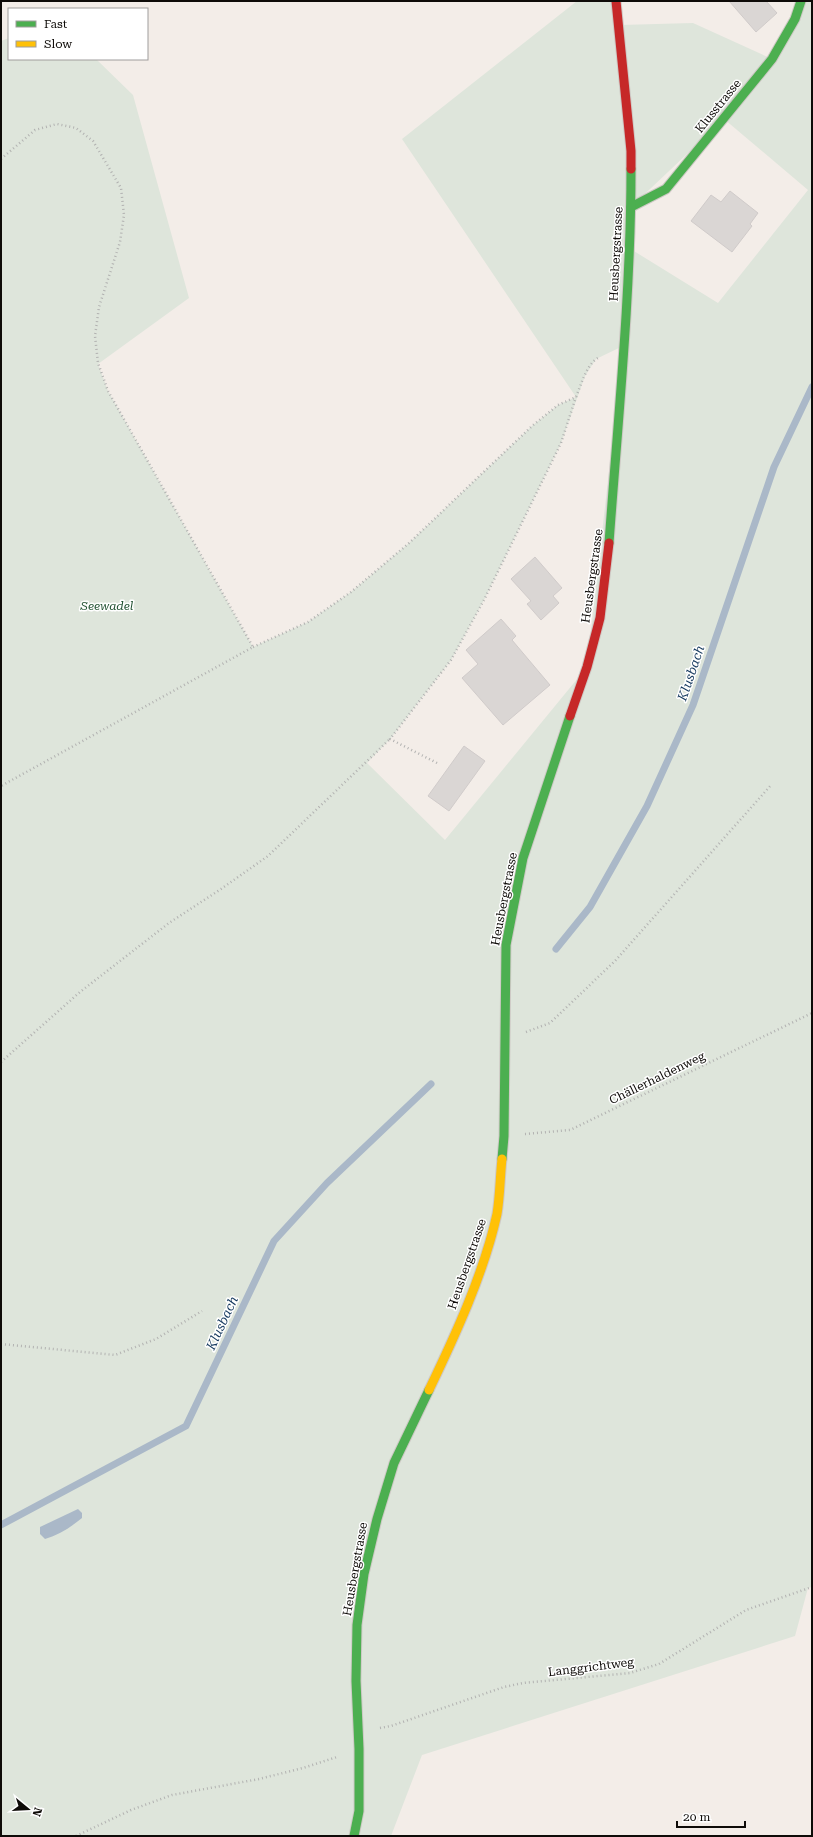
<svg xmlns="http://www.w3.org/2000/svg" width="813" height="1837" font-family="'Roboto Serif',serif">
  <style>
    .green { fill: #dee5db; fill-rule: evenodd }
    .water { fill: #aab8c8 }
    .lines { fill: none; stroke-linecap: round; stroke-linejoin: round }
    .stream { stroke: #aab8c8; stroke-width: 7 }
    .building { fill: #dad6d4; stroke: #d0cbca }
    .fast-casing { stroke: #cec9c5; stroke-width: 11 }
    .slow-casing { stroke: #cec9c5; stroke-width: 11 }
    .jam-casing { stroke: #cec9c5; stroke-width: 11 }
    .path { stroke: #b2b2b1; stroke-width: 2.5; stroke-dasharray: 1 3; stroke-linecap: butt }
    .fast { stroke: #4caf50; stroke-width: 9 }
    .slow { stroke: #ffc107; stroke-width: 9 }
    .jam { stroke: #c62828; stroke-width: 9 }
    .labels { text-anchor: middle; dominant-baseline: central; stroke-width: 3; stroke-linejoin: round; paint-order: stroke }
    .street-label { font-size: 12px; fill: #0e0b08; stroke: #fff }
    .park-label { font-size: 12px; font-style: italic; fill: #205030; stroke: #fff }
    .water-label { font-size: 13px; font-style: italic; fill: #15395e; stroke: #fff }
  </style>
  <rect width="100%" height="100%" fill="#f3ede8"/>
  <path class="green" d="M577 1H616L620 25 693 23 772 59 801 1H812V1587L808 1588 795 1636 422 1755 391 1836H1V41L9 38V59H96L133 95 189 298 98 364 108 391 253 647 308 622 351 592 408 544 532 426 558 405 576 397 402 139ZM724 119 808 190 718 303 629 248 631 207ZM623 346 587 667 445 840 367 763 390 739 451 660 484 600 561 443 585 376 596 359Z"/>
  <path class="water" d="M78 1509 82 1513V1518C71 1527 59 1535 45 1539L40 1534V1527Z"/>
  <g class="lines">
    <g class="stream">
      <path d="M556 949 590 907 647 806 693 705 774 467 812 387"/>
      <path d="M1 1525 186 1426 274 1241 327 1183 431 1084"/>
    </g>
  </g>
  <g class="building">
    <path d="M729 1H766L777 13 756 32Z"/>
    <path d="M730 191 758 213 750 224 752 226 732 252 691 221 711 195 721 202Z"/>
    <path d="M535 557 562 588 553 596 559 603 541 620 527 604 531 601 511 579Z"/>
    <path d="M501 619 516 636 512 640 550 685 503 725 462 678 478 664 466 650Z"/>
    <path d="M464 746 485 761 449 811 428 796Z"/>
  </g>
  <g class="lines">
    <defs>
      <g id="fast">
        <path d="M631 207 666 189 772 59 795 19 801 1"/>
        <path d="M609 543C618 419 631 294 631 169"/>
        <path d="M502 1159 504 1136 506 945 523 858 570 716"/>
        <path d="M354 1836 359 1811V1749L356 1681 357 1625 364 1574 377 1519 394 1463 429 1390"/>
      </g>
      <path id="slow" d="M429 1390C455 1336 484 1273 497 1214 500 1196 500 1177 502 1159"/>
      <g id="jam">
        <path d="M616 1 631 151V169"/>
        <path d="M570 716 587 667 600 618 609 543"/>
      </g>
    </defs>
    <use href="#fast" class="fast-casing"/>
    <use href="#slow" class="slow-casing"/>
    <use href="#jam" class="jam-casing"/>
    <g class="path">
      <path d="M1 159 35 130 57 124 76 128 93 141 121 188 124 215 120 242 99 307 95 336 98 363 108 391 253 647 1 786"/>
      <path d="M253 647 308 622 351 592 408 544 532 426 558 405 576 397C581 385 587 362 600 357"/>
      <path d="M437 763 390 739 451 660 484 600 561 443 576 397"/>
      <path d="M526 1032 550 1023 615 961 772 784"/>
      <path d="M1 1062 80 992 169 923 221 889 268 856 390 739"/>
      <path d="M525 1134 570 1130 812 1013"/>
      <path d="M1 1344 115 1355 156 1339 202 1311"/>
      <path d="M380 1728 391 1726 504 1687 523 1683 630 1673 659 1664 746 1610 812 1587"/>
      <path d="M76 1836 131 1810 172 1795 259 1779 303 1768 337 1757"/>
    </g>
    <use href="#fast" class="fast"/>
    <use href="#slow" class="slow"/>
    <use href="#jam" class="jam"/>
  </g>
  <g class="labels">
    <g class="street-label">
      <text transform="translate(718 106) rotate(-51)">Klusstrasse</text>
      <text transform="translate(616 254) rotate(-87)">Heusbergstrasse</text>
      <text transform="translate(592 576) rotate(-82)">Heusbergstrasse</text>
      <text transform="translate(504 899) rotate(-79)">Heusbergstrasse</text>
      <text transform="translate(657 1078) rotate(-26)">Chällerhaldenweg</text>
      <text transform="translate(467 1264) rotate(-71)">Heusbergstrasse</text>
      <text transform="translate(355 1569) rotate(-80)">Heusbergstrasse</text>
      <text transform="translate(591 1667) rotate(-7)">Langgrichtweg</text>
    </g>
    <g class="park-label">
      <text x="107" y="606">Seewadel</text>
    </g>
    <g class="water-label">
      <text transform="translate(691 673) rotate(-71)">Klusbach</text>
      <text transform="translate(222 1323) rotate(-65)">Klusbach</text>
    </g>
  </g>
  <rect width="813" height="1837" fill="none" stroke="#0e0b08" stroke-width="4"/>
  <rect x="8" y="8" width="140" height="52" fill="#ffffff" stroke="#9f9d9c"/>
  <rect x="16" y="21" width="20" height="6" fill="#4caf50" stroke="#9f9d9c"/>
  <text x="44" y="28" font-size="12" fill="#0e0b08">Fast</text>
  <rect x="16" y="41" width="20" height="6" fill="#ffc107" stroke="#9f9d9c"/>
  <text x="44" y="48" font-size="12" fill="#0e0b08">Slow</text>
  <g transform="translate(28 1809) rotate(108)" stroke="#ffffff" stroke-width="3" paint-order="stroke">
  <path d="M0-3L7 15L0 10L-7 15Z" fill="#0e0b08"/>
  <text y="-6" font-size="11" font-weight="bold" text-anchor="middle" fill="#0e0b08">N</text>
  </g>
  <path d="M677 1821v6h68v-6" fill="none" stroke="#0e0b08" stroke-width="2"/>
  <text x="683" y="1821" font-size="12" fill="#0e0b08" stroke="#ffffff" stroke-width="3" paint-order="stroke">20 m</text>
</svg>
